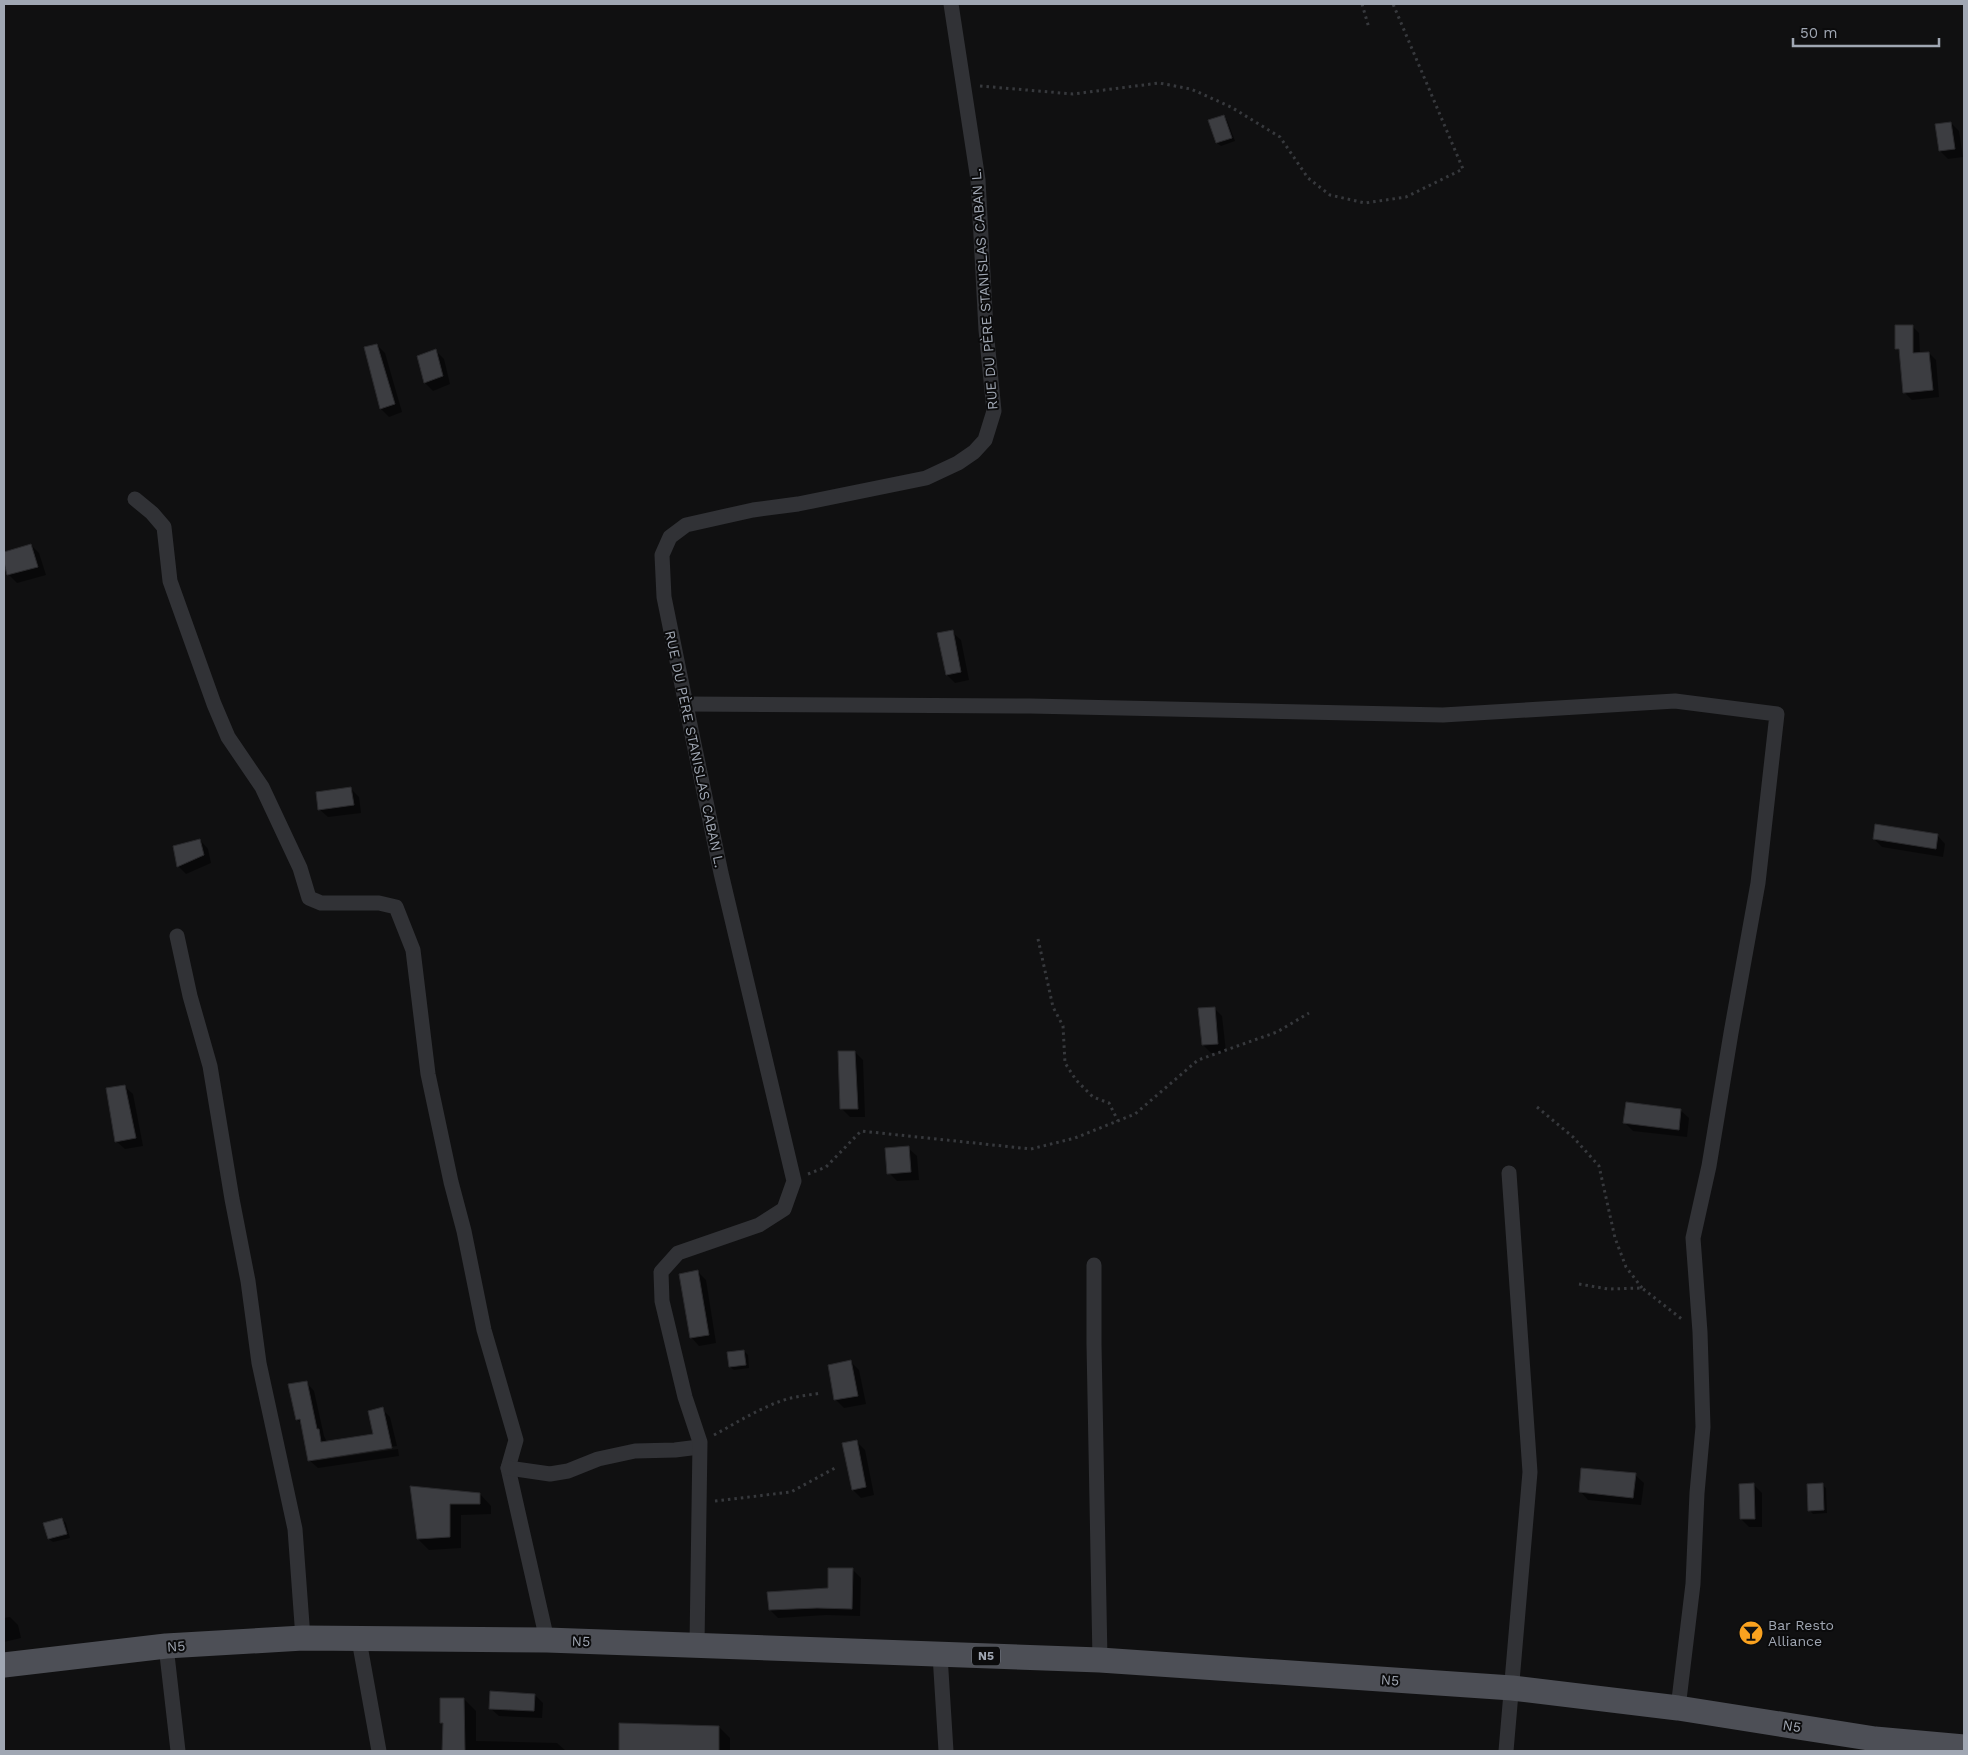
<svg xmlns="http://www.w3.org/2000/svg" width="1968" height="1755" font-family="'Work Sans',sans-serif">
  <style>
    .shadow { fill: #0007 }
    .building { fill: #3c3d41; stroke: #2a2a2d }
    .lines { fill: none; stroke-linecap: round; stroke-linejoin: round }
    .path { stroke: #37393d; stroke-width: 3; stroke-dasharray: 2.5 4; stroke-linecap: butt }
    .minor { stroke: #313236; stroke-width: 15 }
    .primary { stroke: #4d4f56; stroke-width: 25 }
    .labels { text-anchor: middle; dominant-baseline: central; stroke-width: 4; stroke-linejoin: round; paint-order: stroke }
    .shield { fill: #0b0b0c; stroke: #737881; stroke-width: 1 }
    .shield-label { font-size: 12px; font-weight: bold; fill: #a0a7b3 }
    .street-label { font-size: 14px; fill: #a0a7b3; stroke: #0b0b0c }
    .poi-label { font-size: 14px; fill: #a0a7b3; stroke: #0b0b0c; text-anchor: start }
  </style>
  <rect width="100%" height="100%" fill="#101011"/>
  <g class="shadow">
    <path d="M1223 116 1227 120 1235 141 1221 146 1217 143 1210 121Z"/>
    <path d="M1951 123 1959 131 1963 157 1948 159 1940 151Z"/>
    <path d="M1912 326 1919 333 1920 354 1929 353 1936 360 1939 397 1912 400 1905 393 1900 352 1896 348Z"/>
    <path d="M377 345 385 353 402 412 389 417 381 409Z"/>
    <path d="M436 351 444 359 450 384 433 391 425 383Z"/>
    <path d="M31 545 39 553 46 575 17 583 9 575 4 553Z"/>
    <path d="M952 632 961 640 969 680 955 683 947 675Z"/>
    <path d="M351 789 359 797 361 813 328 817 319 809Z"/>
    <path d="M1937 835 1945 844 1943 857 1882 847 1874 839Z"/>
    <path d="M200 840 208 849 211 863 186 874 178 866Z"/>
    <path d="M1214 1008 1222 1016 1226 1052 1211 1053 1203 1045Z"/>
    <path d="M855 1052 863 1060 865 1117H850L842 1109Z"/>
    <path d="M124 1086 133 1094 143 1146 125 1149 116 1141Z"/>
    <path d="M1680 1110 1689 1118 1687 1137 1633 1131 1625 1123Z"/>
    <path d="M908 1148 917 1156 919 1180 897 1181 889 1173Z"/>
    <path d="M698 1272 706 1280 716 1343 699 1346 691 1337Z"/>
    <path d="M744 1351 748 1355 749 1368 734 1370 730 1367Z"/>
    <path d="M851 1362 859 1370 866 1404 844 1408 836 1400 829 1366Z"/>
    <path d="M306 1382 314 1391 324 1436 327 1442 374 1435 382 1409 390 1417 397 1446 314 1458V1461L398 1449 399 1456 318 1468 309 1460 302 1424 297 1419Z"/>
    <path d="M856 1441 865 1450 874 1495 861 1498 853 1490Z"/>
    <path d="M1635 1475 1644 1483 1641 1505 1588 1500 1580 1491Z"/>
    <path d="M1754 1485 1762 1493V1527H1749L1741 1519Z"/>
    <path d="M1822 1485 1826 1488 1827 1513 1813 1514 1809 1510Z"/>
    <path d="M412 1488 480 1494 491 1506V1514L461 1515V1548L429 1550 418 1539Z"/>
    <path d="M62 1519 66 1523 70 1538 53 1542 49 1539Z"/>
    <path d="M852 1569 861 1578 860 1616 826 1615 778 1618 770 1610 829 1589Z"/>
    <path d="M10 1617 18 1625 21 1638 4 1642V1618Z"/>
    <path d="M535 1695 543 1703 542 1718 499 1716 490 1708Z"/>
    <path d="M464 1699 476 1711V1741L557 1743 566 1751H443L444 1725 442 1723Z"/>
    <path d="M719 1727 730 1738V1751H606L620 1750Z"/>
  </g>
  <g class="building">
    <path d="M1224 115 1232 138 1216 143 1208 120Z"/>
    <path d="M1951 122 1955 149 1939 151 1935 124Z"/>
    <path d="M1895 325H1913V353L1929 352 1933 390 1903 393 1899 349H1895Z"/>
    <path d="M377 344 395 404 380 409 364 347Z"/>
    <path d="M436 349 443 376 424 383 417 356Z"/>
    <path d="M31 544 38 567 7 575 4 562V552Z"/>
    <path d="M953 630 961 672 946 675 937 633Z"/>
    <path d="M351 787 354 805 318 810 316 792Z"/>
    <path d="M1875 824 1938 834 1936 849 1873 839Z"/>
    <path d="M200 839 204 855 177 867 173 846Z"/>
    <path d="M1215 1007 1218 1044 1202 1045 1198 1008Z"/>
    <path d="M838 1051H855L858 1109H840Z"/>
    <path d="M125 1085 136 1138 115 1142 106 1088Z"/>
    <path d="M1626 1102 1681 1109 1679 1130 1623 1123Z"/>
    <path d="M909 1146 911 1172 887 1174 885 1148Z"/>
    <path d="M698 1270 709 1335 690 1338 679 1274Z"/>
    <path d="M744 1350 746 1365 729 1367 727 1352Z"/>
    <path d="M851 1360 858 1396 834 1400 828 1365Z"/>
    <path d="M307 1381 317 1429H319L321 1442 373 1434 368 1411 383 1407 392 1448 308 1461 300 1419 296 1420 288 1384Z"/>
    <path d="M857 1440 866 1487 852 1490 842 1443Z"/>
    <path d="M1581 1468 1636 1473 1633 1498 1579 1492Z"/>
    <path d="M1754 1483 1755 1519H1740L1739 1484Z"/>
    <path d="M1823 1483 1824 1510 1808 1511 1807 1484Z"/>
    <path d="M410 1486 480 1493V1504H450V1537L417 1539Z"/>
    <path d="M62 1518 67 1534 48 1539 43 1523Z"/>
    <path d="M828 1568H853L852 1609 817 1608 769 1610 767 1592 828 1588Z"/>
    <path d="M490 1691 535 1694 534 1711 489 1709Z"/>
    <path d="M440 1698H464L465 1751H442L443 1723H440Z"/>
    <path d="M619 1723 719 1726V1751H619Z"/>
  </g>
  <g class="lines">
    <g class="path">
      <path d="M1362 4 1369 28"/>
      <path d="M980 86 1073 94 1159 83 1191 89 1231 107 1280 137 1308 178 1330 195 1365 203 1406 197 1463 169 1393 4"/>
      <path d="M1038 939 1053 1007 1063 1026 1065 1063 1076 1080 1093 1097 1109 1103 1118 1121"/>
      <path d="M1537 1107 1573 1137 1599 1166 1615 1238 1626 1267 1642 1288"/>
      <path d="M808 1174 826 1167 861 1131 1031 1149 1075 1138 1135 1114 1198 1060 1277 1032 1309 1013"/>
      <path d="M1579 1284 1608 1289 1642 1288 1683 1320"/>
      <path d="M714 1435C738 1422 761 1407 787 1399 798 1396 810 1395 821 1393"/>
      <path d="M715 1501 791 1492 835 1468"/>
    </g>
    <g class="minor">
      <path d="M135 499 152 513 164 527 170 581 214 704 228 737 262 787 300 868 309 898 321 903H379L396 907 413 950 428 1074 451 1182 464 1231 484 1330 516 1440 508 1468 547 1640"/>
      <path d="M686 704 1030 706 1443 715 1675 701 1777 714 1758 883 1731 1033 1709 1166 1693 1238 1700 1332 1703 1427 1697 1493 1693 1584 1678 1708"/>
      <path d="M177 936 190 996 210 1066 232 1199 248 1281 259 1363 295 1529 303 1638"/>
      <path d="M1094 1265V1344L1100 1660"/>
      <path d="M508 1468 550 1474 568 1471 598 1459 635 1451 675 1450 699 1447"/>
      <path d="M359 1640 379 1751"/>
      <path d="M697 1645 700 1442 685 1397 662 1301 661 1272 678 1253 759 1225 784 1209 794 1181 721 873 694 744 664 597 662 555 670 537 686 525 753 510 798 504 926 478 958 463 974 452 985 440 994 411 986 330 978 180 951 4"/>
      <path d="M166 1646 178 1751"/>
      <path d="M940 1655 946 1751"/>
      <path d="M1506 1751 1530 1472 1509 1173"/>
    </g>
    <path class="primary" d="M4 1665 166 1646 303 1638 547 1640 1100 1660 1512 1688 1678 1708 1875 1739 1964 1747"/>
  </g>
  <defs>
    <symbol id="bar-disc" viewBox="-11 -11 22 22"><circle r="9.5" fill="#faa21f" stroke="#0b0b0c"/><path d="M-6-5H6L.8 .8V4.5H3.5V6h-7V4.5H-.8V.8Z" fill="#111"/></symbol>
  </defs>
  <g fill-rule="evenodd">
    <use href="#bar-disc" x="1737" y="1619" width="28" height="28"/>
  </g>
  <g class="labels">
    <rect class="shield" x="972" y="1646.5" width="28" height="19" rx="4"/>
    <g class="shield-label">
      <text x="986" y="1656">N5</text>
    </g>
    <g class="street-label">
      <text transform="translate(984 289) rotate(-94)">RUE DU PÈRE STANISLAS CABAN L.</text>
      <text transform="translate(695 749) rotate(78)">RUE DU PÈRE STANISLAS CABAN L.</text>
      <text transform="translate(581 1641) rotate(2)">N5</text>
      <text transform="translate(176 1646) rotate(-4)">N5</text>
      <text transform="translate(1390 1680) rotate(4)">N5</text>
      <text transform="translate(1792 1726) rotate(9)">N5</text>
    </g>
    <g class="poi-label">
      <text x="1768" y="1625">Bar Resto<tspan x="1768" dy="16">Alliance</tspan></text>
    </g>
  </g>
  <rect width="1968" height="1755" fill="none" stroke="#a0a7b3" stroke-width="10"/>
  <path d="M1793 38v8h146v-8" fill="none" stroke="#a0a7b3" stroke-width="2.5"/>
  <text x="1800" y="38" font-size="15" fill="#a0a7b3" stroke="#0b0b0c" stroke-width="4" paint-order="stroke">50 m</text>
</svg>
